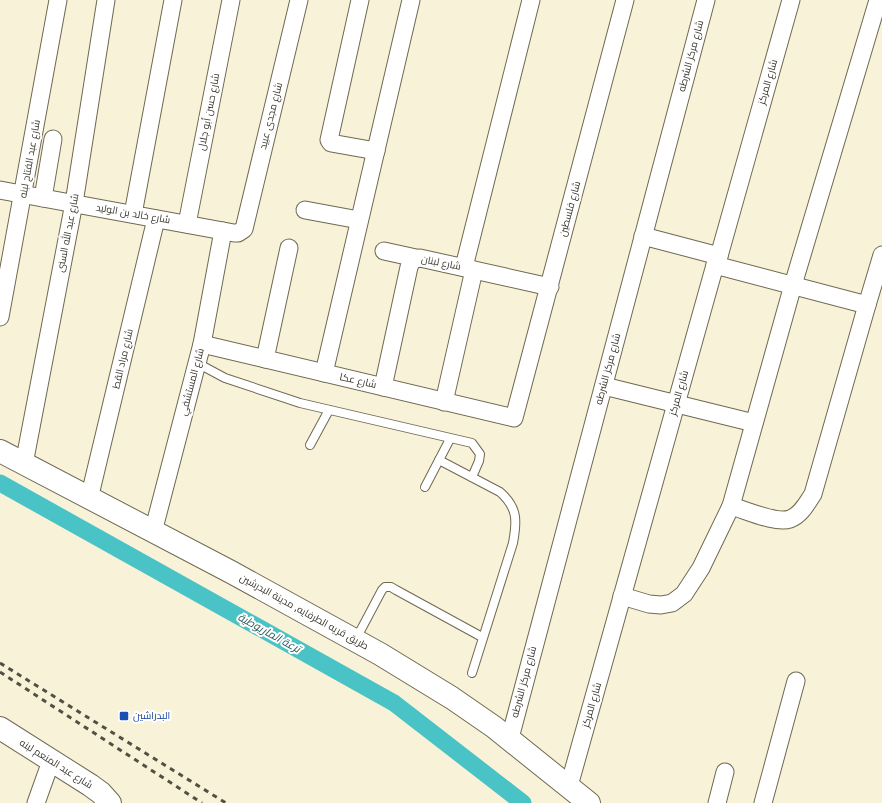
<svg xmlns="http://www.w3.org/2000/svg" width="882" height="803" font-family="'Varela Round',Cairo,sans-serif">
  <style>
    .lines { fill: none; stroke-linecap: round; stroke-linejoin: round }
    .canal { stroke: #49c3c6; stroke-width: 17 }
    .service-casing { stroke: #6f6952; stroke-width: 10 }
    .minor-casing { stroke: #6f6952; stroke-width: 19 }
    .secondary-casing { stroke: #6f6952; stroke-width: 24 }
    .service { stroke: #fff; stroke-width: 8 }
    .minor { stroke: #fff; stroke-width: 17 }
    .secondary { stroke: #fff; stroke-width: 22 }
    .rail { stroke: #524f43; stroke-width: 3; stroke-dasharray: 5 5; stroke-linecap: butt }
    .transit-dot { fill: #1a4fb4; stroke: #fff; stroke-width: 1.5 }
    .labels { text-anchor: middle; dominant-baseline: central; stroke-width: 4; stroke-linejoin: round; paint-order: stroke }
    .street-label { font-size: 10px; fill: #38352c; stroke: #fff }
    .transit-label { font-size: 10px; fill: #164399; stroke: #fff; text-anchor: start }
    .water-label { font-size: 11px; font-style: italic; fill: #1f5354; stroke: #fff }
  </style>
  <rect width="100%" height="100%" fill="#f8f2d8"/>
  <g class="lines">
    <path class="canal" d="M0 483 394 703 523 803"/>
    <defs>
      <g id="service">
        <path d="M197 363 225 378 300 403 472 443 480 454 479 461 472 477"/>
        <path d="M310 445 329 410"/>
        <path d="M439 460 500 492C518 508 517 521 513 543L472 673"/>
        <path d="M425 487 450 439"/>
        <path d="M356 639 382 590 385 587H391L396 590 482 637"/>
      </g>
      <g id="minor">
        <path d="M360 0 329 140 331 143 376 151"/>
        <path d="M0 190 234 233H238L244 229 299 0"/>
        <path d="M43 198 53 139"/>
        <path d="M305 210 359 220"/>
        <path d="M133 214 173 0"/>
        <path d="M187 224 231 0"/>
        <path d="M643 236 719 256"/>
        <path d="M384 251 416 258"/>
        <path d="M715 265 867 305"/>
        <path d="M464 267 531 0"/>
        <path d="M0 317 58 0"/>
        <path d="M202 344 514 418 625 0"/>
        <path d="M265 359 289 248"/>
        <path d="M324 373 411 0"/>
        <path d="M604 386 754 423"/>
        <path d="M383 387 409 267 412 260 420 258 550 287"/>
        <path d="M444 402 474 270"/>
        <path d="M24 464 74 203 106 0"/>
        <path d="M89 499 156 219"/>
        <path d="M731 506C746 510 776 524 790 519 801 515 807 503 813 494L867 305 882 255"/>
        <path d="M153 532 202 344 223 231"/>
        <path d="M622 596 649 604 661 605 672 603 684 594 701 568 731 506 793 285 878 0"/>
        <path d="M510 738 706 0"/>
        <path d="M569 786 715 265 719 256 791 0"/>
        <path d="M36 803 51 761"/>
        <path d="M717 803 725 772"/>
        <path d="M763 803 796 681"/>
      </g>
      <g id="secondary">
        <path d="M0 451 231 572 380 654 452 698 494 727 589 803"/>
        <path d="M0 728 90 785 101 793 110 803"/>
      </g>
    </defs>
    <use href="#service" class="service-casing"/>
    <use href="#minor" class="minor-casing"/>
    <use href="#secondary" class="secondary-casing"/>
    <use href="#service" class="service"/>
    <use href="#minor" class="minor"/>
    <use href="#secondary" class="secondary"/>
    <g class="rail">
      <path d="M0 663 226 803"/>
      <path d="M0 672 202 803"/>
    </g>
  </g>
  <rect class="transit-dot" x="119" y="711" width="10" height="10" rx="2"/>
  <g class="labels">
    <g class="street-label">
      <text transform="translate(691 56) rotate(-75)">شارع مركز الشرطه</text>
      <text transform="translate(768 82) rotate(-74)">شارع المركز</text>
      <text transform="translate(209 112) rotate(-79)">شارع حسن أبو جلال</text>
      <text transform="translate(271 116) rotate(-76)">شارع مجدى عبيد</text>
      <text transform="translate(30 159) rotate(-80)">شارع عبد الفتاح لبنه</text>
      <text transform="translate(570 209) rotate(-75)">شارع فلسطين</text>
      <text transform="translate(133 214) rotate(10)">شارع خالد بن الوليد</text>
      <text transform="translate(68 233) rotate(-79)">شارع عبد الله السنى</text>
      <text transform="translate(441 263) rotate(11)">شارع لبنان</text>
      <text transform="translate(123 359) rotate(-77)">شارع مراد القط</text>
      <text transform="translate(608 369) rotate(-75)">شارع مركز الشرطه</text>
      <text transform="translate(358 381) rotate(13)">شارع عكا</text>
      <text transform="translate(192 382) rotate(-75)">شارع المستشفي</text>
      <text transform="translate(679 393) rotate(-74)">شارع المركز</text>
      <text transform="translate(304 612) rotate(29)">طريق قريه الطرفايه, مدينة البدرشين</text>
      <text transform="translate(524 682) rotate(-75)">شارع مركز الشرطه</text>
      <text transform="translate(592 705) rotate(-74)">شارع المركز</text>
      <text transform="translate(56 764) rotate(32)">شارع عبد المنعم لبنه</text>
    </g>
    <g class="transit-label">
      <text x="133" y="716">البدراشين</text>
    </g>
    <g class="water-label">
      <text transform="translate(269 633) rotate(29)">ترعة الماريوطية</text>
    </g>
  </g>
</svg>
